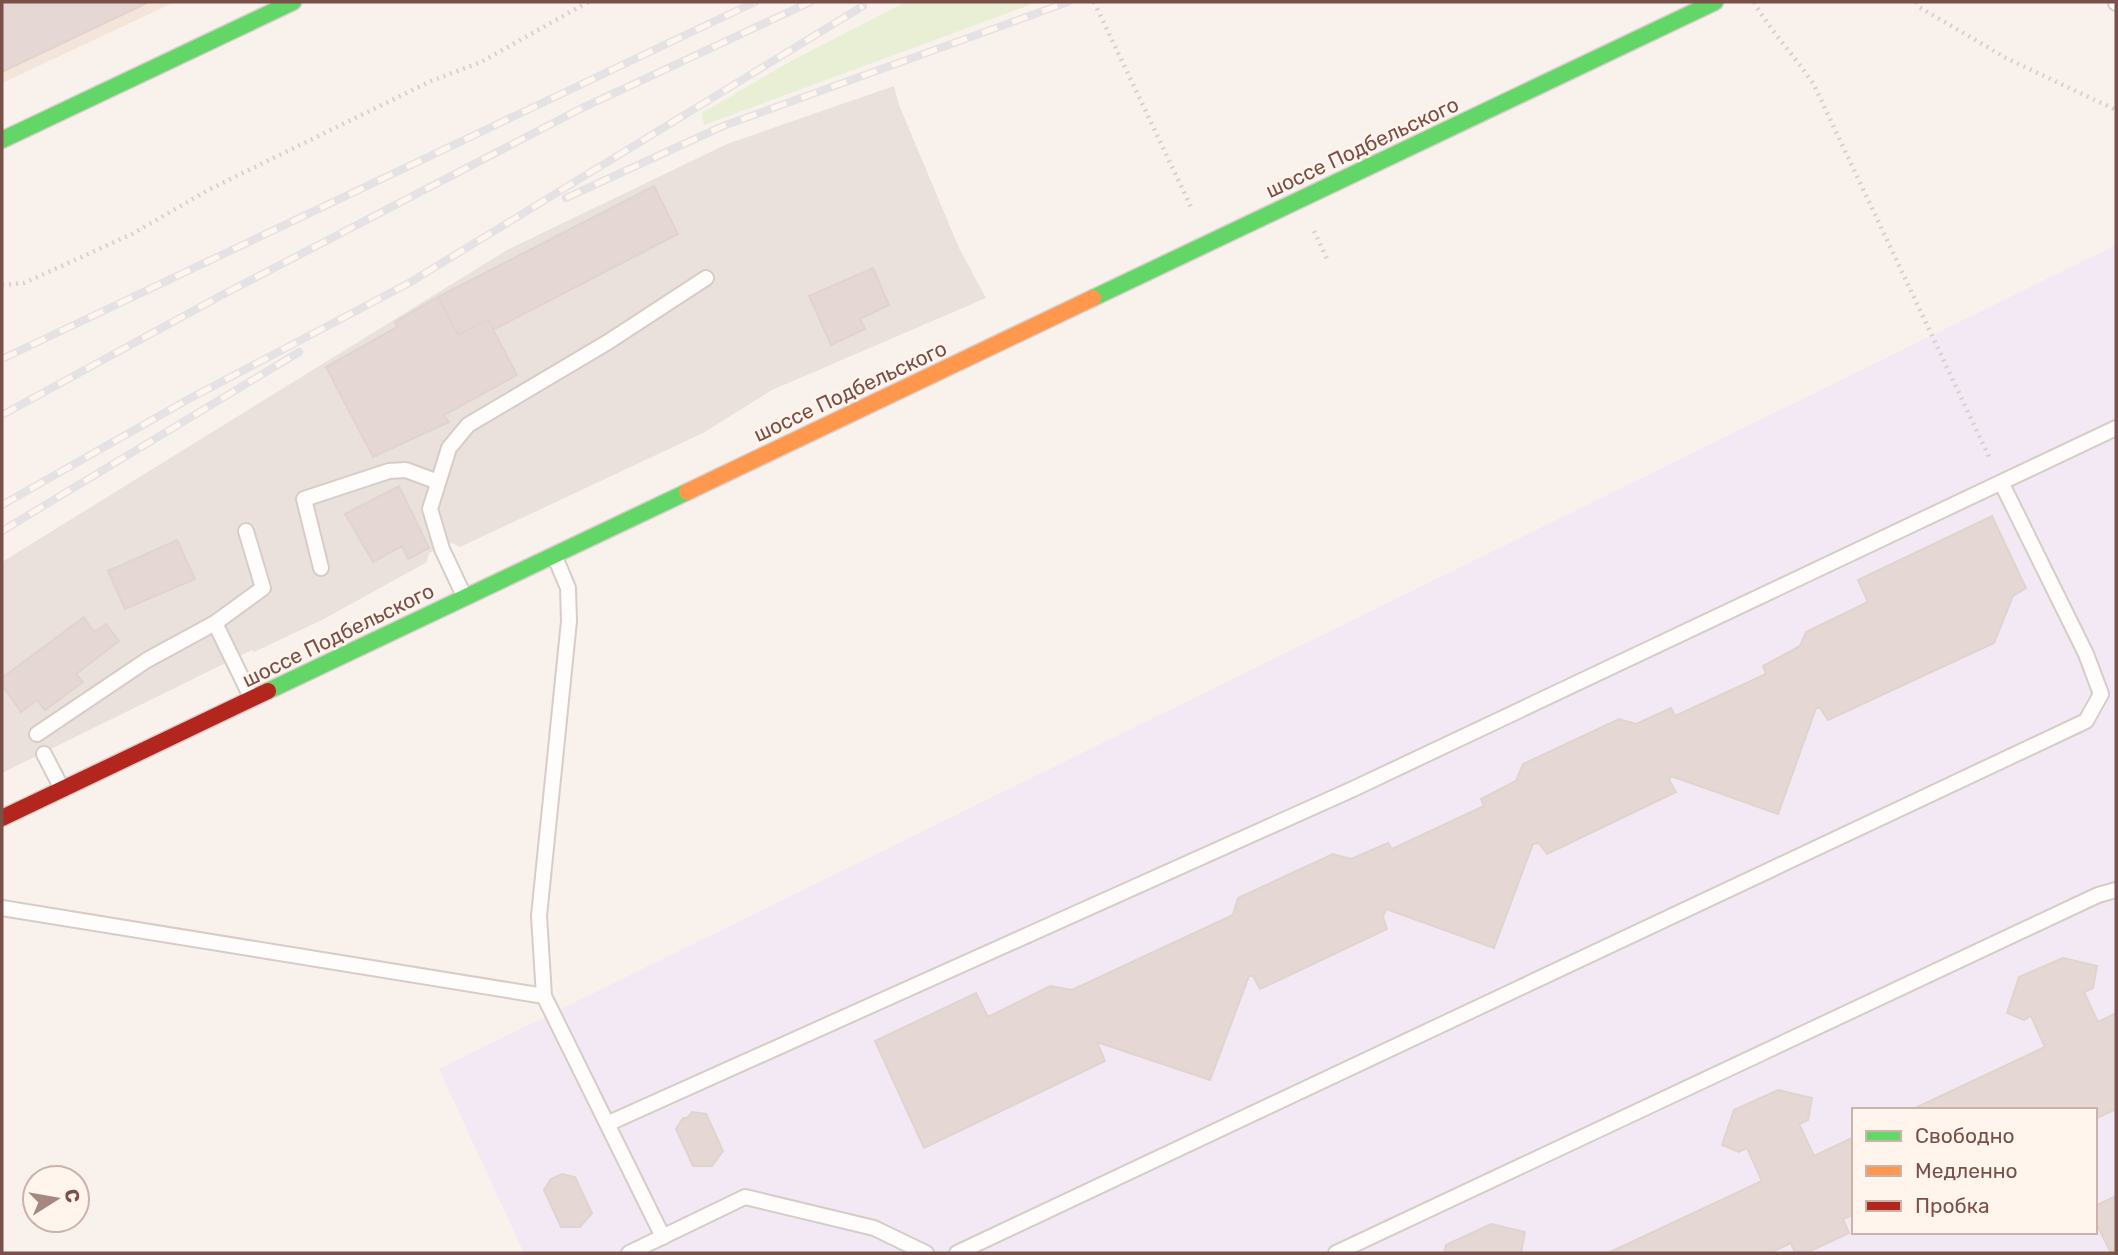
<svg xmlns="http://www.w3.org/2000/svg" width="2118" height="1255" font-family="Rubik,sans-serif">
  <style>
    .residential { fill: #f4e5db }
    .industrial { fill: #ebe1dc }
    .education { fill: #f2e9f4; fill-rule: evenodd }
    .green { fill: #e8efd5 }
    .building { fill: #e5d7d3; stroke: #e1d3cd; stroke-width: 2 }
    .lines { fill: none; stroke-linecap: round; stroke-linejoin: round }
    .lane-casing { stroke: #d7ccc8; stroke-width: 18 }
    .fast-casing { stroke: #d9cec9; stroke-width: 19 }
    .slow-casing { stroke: #d9cec9; stroke-width: 19 }
    .jam-casing { stroke: #d9cec9; stroke-width: 19 }
    .path { stroke: #dbd0cd; stroke-width: 4.5; stroke-dasharray: 2 5; stroke-linecap: butt }
    .lane { stroke: #fefdfc; stroke-width: 14 }
    .fast { stroke: #63d668; stroke-width: 16 }
    .slow { stroke: #ff974d; stroke-width: 16 }
    .jam { stroke: #b3261e; stroke-width: 16 }
    .rail-casing { stroke: #e4e2e5; stroke-width: 8 }
    .rail { stroke: #fff5ed; stroke-width: 5; stroke-dasharray: 16; stroke-linecap: butt }
    .labels { text-anchor: middle; dominant-baseline: central; stroke-width: 5; stroke-linejoin: round; paint-order: stroke }
    .street-label { font-size: 21px; fill: #795148; stroke: #fff5ed }
  </style>
  <rect width="100%" height="100%" fill="#f8f1ec"/>
  <path class="residential" d="M2 2H175L2 83Z"/>
  <path class="industrial" d="M894 86 899 105 959 248 986 298 772 390 703 433 460 547 452 543 429 553 427 562 324 619 254 652 252 650 2 773V562L507 250 727 144Z"/>
  <path class="education" d="M2116 245V1253H524L439 1069ZM1854 1110H2095V1232H1854Z"/>
  <path class="green" d="M906 2 1035 3 704 125 702 113 791 61Z"/>
  <g class="building">
    <path d="M2 2H149L2 72Z"/>
    <path d="M654 186 678 234 493 330 488 320 458 335 438 297Z"/>
    <path d="M873 268 889 305 860 319 865 329 831 345 809 296Z"/>
    <path d="M438 297 458 335 488 320 517 375 444 415 449 422 373 457 326 367 397 327 395 322Z"/>
    <path d="M399 486 429 548 408 559 402 546 373 562 345 514Z"/>
    <path d="M1992 516 2026 588 2013 596 1994 643 1828 720 1820 708H1816L1778 814 1671 776 1669 780 1676 792 1547 854 1539 843 1533 844 1494 948 1386 909 1383 917 1387 929 1260 989 1253 976H1249L1210 1080 1097 1042 1105 1061 924 1148 875 1041 976 993 988 1017 1050 986 1072 990 1233 915 1238 898 1333 854 1351 859 1388 843 1392 849 1484 806 1481 799 1516 781 1523 764 1619 719 1636 724 1671 708 1675 716 1766 674 1763 666 1800 646 1806 632 1868 602 1858 580Z"/>
    <path d="M177 540 195 579 125 609 108 571Z"/>
    <path d="M84 617 94 632 106 624 119 641 76 674 83 682 45 710 37 700 21 712 2 685V678Z"/>
    <path d="M2063 958 2097 966 2093 988 2084 992 2098 1022 2116 1013V1109L2095 1119V1110H1911L2045 1047 2031 1016 2024 1020 2007 1013 2019 977Z"/>
    <path d="M1778 1090 1812 1098 1808 1120 1799 1124 1814 1156 1854 1137V1214L1843 1219 1849 1233 1806 1253H1795L1791 1243 1770 1253H1608L1762 1181 1747 1148 1739 1152 1722 1145 1734 1110Z"/>
    <path d="M692 1112 706 1114 723 1151 712 1166H693L676 1129 683 1118H687Z"/>
    <path d="M562 1174 575 1177 592 1213 580 1227H561L544 1190 551 1179Z"/>
    <path d="M2116 1196V1253H2111L2095 1221V1206Z"/>
    <path d="M1491 1224 1525 1232 1521 1253H1444L1446 1245Z"/>
  </g>
  <g class="lines">
    <defs>
      <g id="lane">
        <path d="M2116 2V3"/>
        <path d="M321 568 304 499 389 471 406 470 438 482"/>
        <path d="M464 596 442 549 430 509 449 448 468 425 608 342 706 278"/>
        <path d="M215 623 263 588 246 531"/>
        <path d="M37 734 147 660 215 623 251 697"/>
        <path d="M44 754 61 787"/>
        <path d="M2 908 544 996 663 1237"/>
        <path d="M544 996 539 916 569 621 568 588 555 557"/>
        <path d="M609 1123 1353 789 2116 428"/>
        <path d="M629 1253 745 1197 874 1228 926 1253"/>
        <path d="M957 1253 2086 721 2101 694 2086 654 2002 484"/>
        <path d="M1336 1253 2098 895 2116 890"/>
      </g>
      <g id="fast">
        <path d="M2 140 293 2"/>
        <path d="M1093 298 1715 2"/>
        <path d="M268 691 687 492"/>
      </g>
      <path id="slow" d="M687 492 1093 298"/>
      <path id="jam" d="M2 818 268 691"/>
    </defs>
    <use href="#lane" class="lane-casing"/>
    <use href="#fast" class="fast-casing"/>
    <use href="#slow" class="slow-casing"/>
    <use href="#jam" class="jam-casing"/>
    <g class="path">
      <path d="M1094 2 1192 209"/>
      <path d="M1754 2C1771 32 1795 56 1814 85L1991 461"/>
      <path d="M1916 2 1919 7 2006 58 2116 110"/>
      <path d="M1314 231 1327 259"/>
      <path d="M2 285 24 283 132 234 210 189 431 81 481 62 588 2"/>
    </g>
    <use href="#lane" class="lane"/>
    <use href="#fast" class="fast"/>
    <use href="#slow" class="slow"/>
    <use href="#jam" class="jam"/>
    <defs>
      <g id="rail">
        <path d="M566 198 723 126 1068 2"/>
        <path d="M2 359 755 2"/>
        <path d="M2 415 224 294 580 109 810 2"/>
        <path d="M2 505 187 400 409 283 863 6"/>
        <path d="M2 531 299 352"/>
      </g>
    </defs>
    <use href="#rail" class="rail-casing"/>
    <use href="#rail" class="rail"/>
  </g>
  <g class="labels">
    <g class="street-label">
      <text transform="translate(1362 147) rotate(-25)">шоссе Подбельского</text>
      <text transform="translate(850 391) rotate(-25)">шоссе Подбельского</text>
      <text transform="translate(338 635) rotate(-26)">шоссе Подбельского</text>
    </g>
  </g>
  <rect width="2118" height="1255" fill="none" stroke="#795148" stroke-width="7"/>
  <rect x="1852" y="1108" width="245" height="126" fill="#fff5ed" stroke="#c9b3ab" stroke-width="2"/>
  <rect x="1866" y="1131" width="35" height="10" fill="#63d668" stroke="#c9b3ab" stroke-width="2"/>
  <text x="1915" y="1143" font-size="21" fill="#795148">Свободно</text>
  <rect x="1866" y="1166" width="35" height="10" fill="#ff974d" stroke="#c9b3ab" stroke-width="2"/>
  <text x="1915" y="1178" font-size="21" fill="#795148">Медленно</text>
  <rect x="1866" y="1201" width="35" height="10" fill="#b3261e" stroke="#c9b3ab" stroke-width="2"/>
  <text x="1915" y="1213" font-size="21" fill="#795148">Пробка</text>
  <g transform="translate(56 1199) rotate(79)"><circle r="33" fill="#fff5ed" stroke="#c9b3ab" stroke-width="2"/>
  <path d="M0-5L12 26L0 18L-12 26Z" fill="#a58981"/>
  <text y="-10" font-size="19" font-weight="bold" text-anchor="middle" fill="#795148">С</text>
  </g>
</svg>
